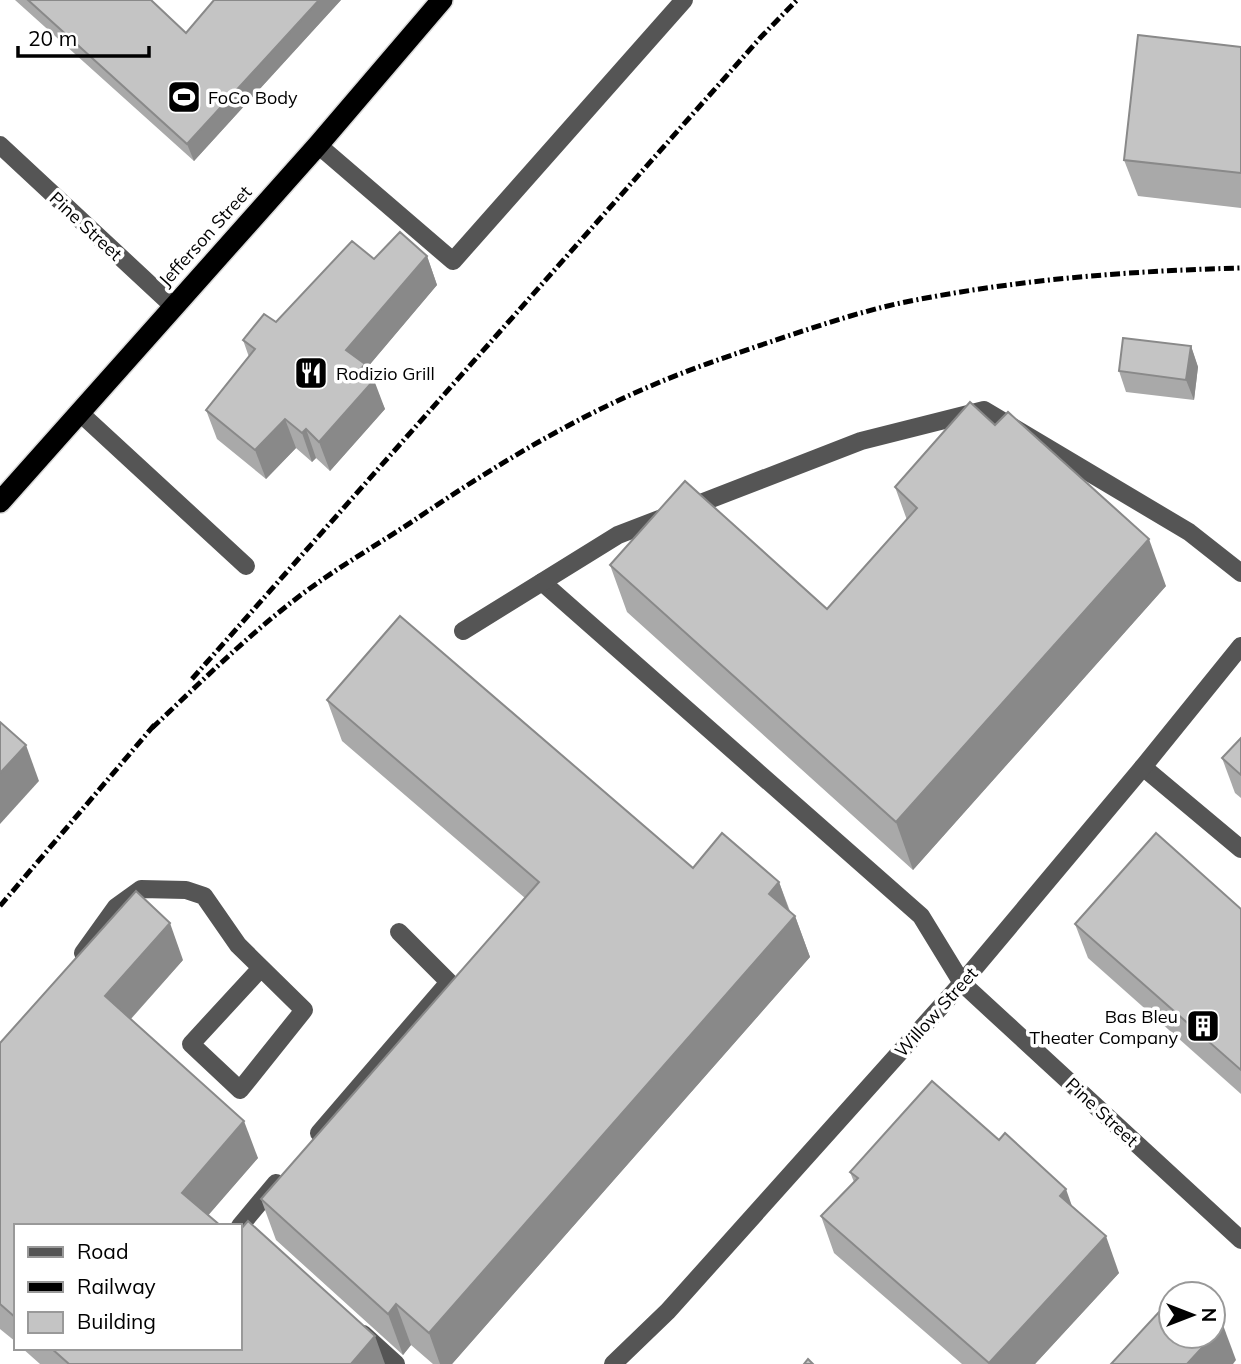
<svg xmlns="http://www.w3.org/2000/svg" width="1241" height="1364" font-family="Mulish,sans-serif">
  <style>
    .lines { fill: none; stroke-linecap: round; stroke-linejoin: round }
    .highway-casing { stroke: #dbdbdb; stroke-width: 24 }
    .minor { stroke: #555; stroke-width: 18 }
    .highway { stroke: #000; stroke-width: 21 }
    .rail { stroke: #000; stroke-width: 5; stroke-dasharray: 10 3.5 2 3.5; stroke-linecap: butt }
    .wall { fill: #a9a9a9 }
    .shaded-wall { fill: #898989 }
    .building { fill: #c4c4c4; stroke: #898989; stroke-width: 2 }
    .labels { text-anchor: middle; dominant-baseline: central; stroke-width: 7; stroke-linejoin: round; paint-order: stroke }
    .poi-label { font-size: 18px; fill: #000; stroke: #fff; text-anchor: start }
    .street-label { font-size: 18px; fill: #000; stroke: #fff }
  </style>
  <rect width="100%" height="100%" fill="#fff"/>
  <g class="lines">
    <defs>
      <path id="highway" d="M0 502 318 145 442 0"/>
    </defs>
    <use href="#highway" class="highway-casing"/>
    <g class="minor">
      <path d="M0 145 173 306"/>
      <path d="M318 145 453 261 684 0"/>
      <path d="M79 412 246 566"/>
      <path d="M542 582 921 916 962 983 1241 1240"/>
      <path d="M463 631 618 535 861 441 984 410 1189 532 1241 573"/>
      <path d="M1143 767 1241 849"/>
      <path d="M83 953 116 907 141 889 186 890 204 896 238 945 304 1010 240 1090 191 1044 261 968"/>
      <path d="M319 1133 449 982 399 932"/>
      <path d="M240 1226 276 1183"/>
      <path d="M363 1334 396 1364"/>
      <path d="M613 1364 668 1311 962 983 1143 767 1241 646"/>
    </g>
    <use href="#highway" class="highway"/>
    <g class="rail">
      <path d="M192 679 761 37 797 0"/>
      <path d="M152 728C199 684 246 637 297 598 336 568 379 544 419 517 493 467 570 420 653 385 690 369 729 356 767 343 809 329 852 314 896 304 1010 280 1125 271 1241 268"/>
      <path d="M0 906 156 723"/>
    </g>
  </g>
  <g class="wall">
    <path d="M15 0H151L186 33 214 0H341L194 161Z"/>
    <path d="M1241 47V208L1138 196 1124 160Z"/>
    <path d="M427 256 437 285 366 369 385 409 330 471 316 458 312 462 296 448 266 479 217 439 206 410 249 357 243 340 276 322 374 259Z"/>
    <path d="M1191 346 1198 367 1194 400 1126 392 1119 371Z"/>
    <path d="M895 487 1166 586 913 870 627 612 610 565 827 609 907 520Z"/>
    <path d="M327 700 693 868 779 882 790 911 795 916 810 957 452 1364H433L411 1345 403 1355 276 1240 261 1199 525 898 342 741Z"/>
    <path d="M1241 738V798L1235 793 1222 758Z"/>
    <path d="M1241 909V1094L1088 958 1075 924Z"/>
    <path d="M183 960 131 1019 258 1158 208 1215 16 1226V1342L0 1329V1043Z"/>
    <path d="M850 1172 1072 1207 1119 1273 1035 1364H962L834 1253 821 1216 854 1182Z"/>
    <path d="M22 1348H240L385 1364H40Z"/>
  </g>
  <g class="shaded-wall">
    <path d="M319 0H341L194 161 187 144Z"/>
    <path d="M427 256 437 285 366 369 372 383 374 380 385 409 330 471 319 442 346 350Z"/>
    <path d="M1191 346 1198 367 1194 400 1186 380Z"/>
    <path d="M285 419 296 448 266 479 255 450Z"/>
    <path d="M306 429 316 458 312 462 302 433Z"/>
    <path d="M1149 539 1166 586 913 870 896 822Z"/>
    <path d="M26 745 39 781 0 824V773Z"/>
    <path d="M779 882 792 919 795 916 810 957 452 1364H440L429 1333Z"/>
    <path d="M170 923 183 960 118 1033 105 996Z"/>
    <path d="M244 1121 258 1158 199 1226 182 1193Z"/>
    <path d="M1066 1189 1079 1226 1060 1196Z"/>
    <path d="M1106 1236 1119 1273 1035 1364H990L989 1363Z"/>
    <path d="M396 1304 411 1345 403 1355 388 1314Z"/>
    <path d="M1223 1325 1236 1360 1233 1364H1187Z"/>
    <path d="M375 1336 385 1364H351Z"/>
  </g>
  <g class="building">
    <path d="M28 0H151L186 33 214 0H319L187 144Z"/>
    <path d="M1138 35 1241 47V173L1124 160Z"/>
    <path d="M400 232 427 256 346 350 365 364 360 370 374 380 319 442 306 429 302 433 285 419 255 450 206 410 255 349 243 340 264 314 276 322 352 241 374 259Z"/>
    <path d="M1123 338 1191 346 1186 380 1119 371Z"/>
    <path d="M970 402 995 425 1008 412 1149 539 896 822 610 565 685 481 827 609 917 508 895 487Z"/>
    <path d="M400 616 693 868 722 833 779 882 769 894 795 916 429 1333 396 1304 388 1314 261 1199 539 882 327 700Z"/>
    <path d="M0 722 26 745 0 773Z"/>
    <path d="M1241 738V775L1222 758Z"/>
    <path d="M1156 833 1241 909V1070L1075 924Z"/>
    <path d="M136 891 170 923 105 996 244 1121 182 1193 221 1226H16V1318L0 1304V1043Z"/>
    <path d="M932 1081 999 1140 1005 1133 1066 1189 1060 1196 1106 1236 989 1363 821 1216 858 1178 850 1172Z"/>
    <path d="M248 1221 375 1336 351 1364H69L51 1348H240V1230Z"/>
    <path d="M1182 1287 1190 1294H1176Z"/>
    <path d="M1171 1299V1336H1213V1316L1223 1325 1187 1364H1111Z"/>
    <path d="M808 1359 813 1364H804Z"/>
  </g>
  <defs>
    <symbol id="stadium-square" viewBox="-11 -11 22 22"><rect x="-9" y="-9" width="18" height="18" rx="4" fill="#000" stroke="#fff"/><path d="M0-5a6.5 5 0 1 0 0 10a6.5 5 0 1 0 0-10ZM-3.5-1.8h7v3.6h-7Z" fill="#fff"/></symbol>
    <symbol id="restaurant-square" viewBox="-11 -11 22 22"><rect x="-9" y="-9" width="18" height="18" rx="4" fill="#000" stroke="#fff"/><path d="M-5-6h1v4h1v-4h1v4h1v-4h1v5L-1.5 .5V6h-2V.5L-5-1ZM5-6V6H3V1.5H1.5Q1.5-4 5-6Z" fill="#fff"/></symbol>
    <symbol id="building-square" viewBox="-11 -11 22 22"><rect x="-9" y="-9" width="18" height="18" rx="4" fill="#000" stroke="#fff"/><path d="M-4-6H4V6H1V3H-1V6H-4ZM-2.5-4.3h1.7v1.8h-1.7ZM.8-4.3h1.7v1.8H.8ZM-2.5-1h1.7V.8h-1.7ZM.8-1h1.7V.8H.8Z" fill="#fff"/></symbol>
  </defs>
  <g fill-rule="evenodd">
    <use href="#stadium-square" x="165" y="78" width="38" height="38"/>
    <use href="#restaurant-square" x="292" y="354" width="38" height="38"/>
    <use href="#building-square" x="1184" y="1007" width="38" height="38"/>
  </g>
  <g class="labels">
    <g class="poi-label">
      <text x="208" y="97">FoCo Body</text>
      <text x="336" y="373">Rodizio Grill</text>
      <text x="1178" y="1016" text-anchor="end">Bas Bleu<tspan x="1178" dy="21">Theater Company</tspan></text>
    </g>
    <g class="street-label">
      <text transform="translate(86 226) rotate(43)">Pine Street</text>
      <text transform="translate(205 236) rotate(-48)">Jefferson Street</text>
      <text transform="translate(936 1012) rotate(-48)">Willow Street</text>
      <text transform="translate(1102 1112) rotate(43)">Pine Street</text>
    </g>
  </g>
  <rect x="14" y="1224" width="228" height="126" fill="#ffffff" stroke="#999999" stroke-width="2"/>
  <rect x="28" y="1247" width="35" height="10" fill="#555555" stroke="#999999" stroke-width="2"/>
  <text x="77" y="1259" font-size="21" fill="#000000">Road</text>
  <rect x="28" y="1282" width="35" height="10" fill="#000000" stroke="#999999" stroke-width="2"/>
  <text x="77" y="1294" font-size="21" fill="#000000">Railway</text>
  <rect x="28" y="1312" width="35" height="21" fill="#c4c4c4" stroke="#999999" stroke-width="2"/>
  <text x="77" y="1329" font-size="21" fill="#000000">Building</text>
  <g transform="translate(1192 1315) rotate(90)"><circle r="33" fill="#ffffff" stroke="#999999" stroke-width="2"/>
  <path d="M0-5L12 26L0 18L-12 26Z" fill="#000000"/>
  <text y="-10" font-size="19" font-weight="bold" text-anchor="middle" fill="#000000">N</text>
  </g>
  <path d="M18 46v10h131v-10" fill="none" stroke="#000000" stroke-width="3.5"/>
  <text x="28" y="46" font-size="21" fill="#000000" stroke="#ffffff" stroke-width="5" paint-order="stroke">20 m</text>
</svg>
